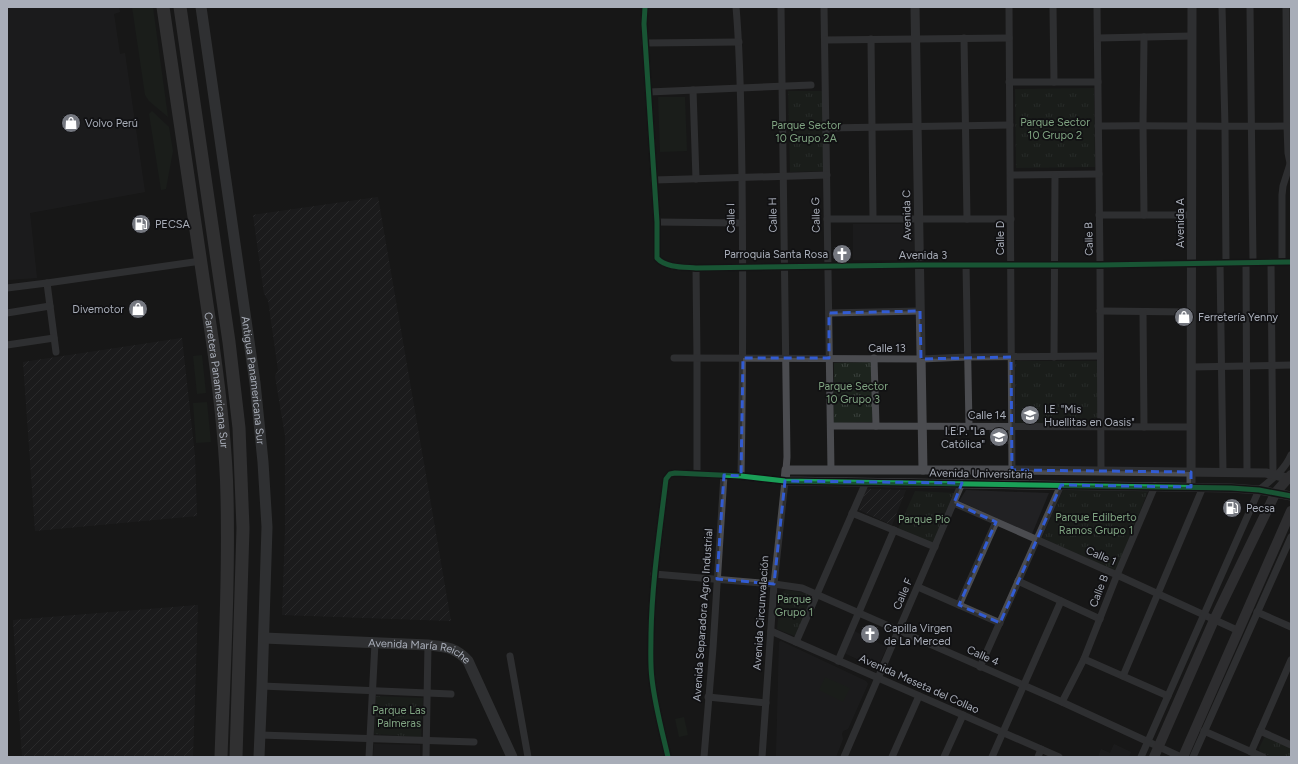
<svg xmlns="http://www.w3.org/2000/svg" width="1298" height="764" font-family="Figtree,sans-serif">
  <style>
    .built { fill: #212123 }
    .industrial { fill: url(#industrial-furrows) }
    .grass { fill: #1d241e }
    .park { fill: url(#park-tufts) }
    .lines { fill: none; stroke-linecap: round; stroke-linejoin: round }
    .minor { stroke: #4b4c50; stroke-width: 7 }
    .tertiary { stroke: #4b4c50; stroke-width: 9 }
    .secondary { stroke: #4a4a4e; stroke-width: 10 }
    .primary { stroke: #4d4f52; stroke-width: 11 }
    .motorway { stroke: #4e4e51; stroke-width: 13 }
    .cycleway-casing { stroke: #111113; stroke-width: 8 }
    .cycleway { stroke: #1a9f57; stroke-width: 5 }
    .marked { fill: none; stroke: #325cd3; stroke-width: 3; stroke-dasharray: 8 5; stroke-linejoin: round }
    .labels { text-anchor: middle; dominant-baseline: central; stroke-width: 3.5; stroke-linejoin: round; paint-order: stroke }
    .park-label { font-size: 11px; fill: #7fa381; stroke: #111113 }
    .poi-label { font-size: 11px; fill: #a8adb8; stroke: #111113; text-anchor: start }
    .street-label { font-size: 11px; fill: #a8adb8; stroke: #111113 }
  </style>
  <defs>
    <pattern id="industrial-furrows" width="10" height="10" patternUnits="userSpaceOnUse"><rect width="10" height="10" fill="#212123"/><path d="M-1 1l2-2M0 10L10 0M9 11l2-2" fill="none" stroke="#3e3f41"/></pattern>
    <pattern id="park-tufts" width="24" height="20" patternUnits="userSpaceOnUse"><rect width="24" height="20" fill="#1d241e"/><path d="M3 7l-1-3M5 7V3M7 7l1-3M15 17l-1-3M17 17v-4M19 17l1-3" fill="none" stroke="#3b413d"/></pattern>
  </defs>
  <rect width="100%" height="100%" fill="#171717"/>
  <g class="built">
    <path d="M7 7H119L120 12 114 14 120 54 125 53 145 192 30 213 37 278 7 280Z"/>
    <rect x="853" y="224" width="61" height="36"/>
    <path d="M989 430H1008L1009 444 990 445Z"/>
    <path d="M966 490 1049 493 1032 534 959 501Z"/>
    <path d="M854 631 887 647 877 668 844 653Z"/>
    <path d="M781 641 866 681 868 684 848 729 843 731 842 734 843 739 836 757H776L779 642Z"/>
    <path d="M374 744 420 745V757H373Z"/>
    <path d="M1114 744 1131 752 1129 757H1098L1101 749 1110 753Z"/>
  </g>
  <g class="industrial">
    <path d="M378 197 426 475 451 621 282 615 285 531V436L275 376 278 370 268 300 264 294 253 215Z"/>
    <path d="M182 338 195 456 197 516 35 531 23 362Z"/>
    <path d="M866 489 906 490 892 525 859 510Z"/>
    <path d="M198 605 193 757H22L13 620Z"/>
  </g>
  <g class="grass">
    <path d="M132 7H153L168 117 149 101 145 95Z"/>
    <path d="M658 97H685L687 151 660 152Z"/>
    <path d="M152 111 169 127 173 151 166 189 161 190 149 114Z"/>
    <path d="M202 355 206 393 197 394 193 356Z"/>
    <path d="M207 402 211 442 196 443 193 403Z"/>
    <path d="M825 677 850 688 843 702 819 690Z"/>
    <path d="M684 717 688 735 679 737 675 719Z"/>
  </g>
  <g class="park">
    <path d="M1094 88 1095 167 1016 168 1015 89Z"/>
    <path d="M788 91H823L824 171 790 172Z"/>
    <path d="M1015 361H1099L1098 424 1016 423Z"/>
    <path d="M872 362V422L834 423V363Z"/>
    <path d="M1063 490 1148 491 1116 571 1042 538Z"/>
    <path d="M915 491 955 493 934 545 898 529Z"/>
    <path d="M786 590 807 593 812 598 797 637 777 629 781 593Z"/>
    <path d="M376 696 423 698 421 737 374 734Z"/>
    <path d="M1265 736 1291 747V757H1272L1260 752 1259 748Z"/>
  </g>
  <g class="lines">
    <g class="minor">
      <path d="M645 7 644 24 657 222V258C666 268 684 267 696 268L919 265H1100L1291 262"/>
      <path d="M736 7C741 63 741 120 742 176 743 276 743 376 741 476"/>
      <path d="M781 7 787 457 786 470"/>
      <path d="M824 7 831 470"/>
      <path d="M1009 7 1012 470"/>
      <path d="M1053 7 1054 82"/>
      <path d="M1097 7 1100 265 1101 471"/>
      <path d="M1222 7 1225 127 1226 263"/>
      <path d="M1250 7 1253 262"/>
      <path d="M1286 7 1287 126 1288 153 1291 168"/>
      <path d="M964 38 967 219"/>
      <path d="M1098 38 1192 36"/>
      <path d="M871 39 873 218"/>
      <path d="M825 40 1009 38"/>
      <path d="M645 43 739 42"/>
      <path d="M1009 82H1098"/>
      <path d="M693 90 696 179"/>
      <path d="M649 92 811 85"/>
      <path d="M1098 126C1161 125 1224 127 1287 126"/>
      <path d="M826 128 1010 125"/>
      <path d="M1011 175 1099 174"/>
      <path d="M654 180 827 175"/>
      <path d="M1099 215H1192"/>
      <path d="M1144 215 1143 125 1144 37"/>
      <path d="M827 219H1011"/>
      <path d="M657 222 742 223"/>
      <path d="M1271 262 1273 474"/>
      <path d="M1282 262V195L1283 186 1290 164"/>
      <path d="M1220 263 1223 473"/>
      <path d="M1246 263 1247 473"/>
      <path d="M966 265 969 426"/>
      <path d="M696 268 697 358V474"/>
      <path d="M47 283 56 352"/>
      <path d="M7 288 47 283 201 261"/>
      <path d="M1100 311 1191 312"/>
      <path d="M1143 312 1144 427"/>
      <path d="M7 313 50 306"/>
      <path d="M829 313 920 311"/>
      <path d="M7 345 54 338"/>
      <path d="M1054 357 1055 175"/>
      <path d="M674 358 921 359 967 357 1099 356"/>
      <path d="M874 358 876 426"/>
      <path d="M1191 367 1291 365"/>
      <path d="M831 426 1191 427"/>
      <path d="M954 503 1117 575 1239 631"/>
      <path d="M852 513 935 547"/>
      <path d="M654 574 774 584 802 588 1062 702 1181 757"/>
      <path d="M1018 581 1100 619"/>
      <path d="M918 587 1000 623"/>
      <path d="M959 605 996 522"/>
      <path d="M1257 612 1291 627"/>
      <path d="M771 631 1059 757"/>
      <path d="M796 642 866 482"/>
      <path d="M510 656 528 757"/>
      <path d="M1084 659 1168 696"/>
      <path d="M838 661 894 530"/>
      <path d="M980 667 1061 485"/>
      <path d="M1123 676 1203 487"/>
      <path d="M262 686 451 694"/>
      <path d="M708 697 766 703"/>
      <path d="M1062 702 1084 659 1117 575 1155 486"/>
      <path d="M1204 731 1263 757"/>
      <path d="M1260 731 1291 745"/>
      <path d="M260 735 474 742"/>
      <path d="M1251 752 1291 660"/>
      <path d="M369 757 375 643"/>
      <path d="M426 757 428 645"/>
      <path d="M668 757C662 731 655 706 652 679 650 664 651 649 651 634 652 581 660 530 666 479L670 474 675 473 741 476 785 481 774 584 762 757"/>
      <path d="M704 757 713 648 724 475"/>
      <path d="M844 757 962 483"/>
      <path d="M892 757 919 696"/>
      <path d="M944 757 963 715"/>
      <path d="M992 757 1061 601"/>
      <path d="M1038 757 1041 749"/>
      <path d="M1141 757 1259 490C1272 479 1284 471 1291 455"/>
      <path d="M1193 757 1291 537"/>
    </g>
    <g class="tertiary">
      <path d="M915 7 923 470"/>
      <path d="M1291 479 1266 473 1012 470H786L785 481 1231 488 1259 490 1291 496"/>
      <path d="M1191 487 1192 7"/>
    </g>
    <g class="secondary">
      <path d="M1154 757 1214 620 1276 492 1291 475"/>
      <path d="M1183 757 1291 511"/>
    </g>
    <g class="primary">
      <path id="s1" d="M201 7 255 383 263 462 267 527 262 686 259 757"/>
      <path id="s2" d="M264 638 428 645C446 647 455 647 468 661L512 757"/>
    </g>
    <g class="motorway">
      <path id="s3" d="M163 7 213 345C220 395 226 445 227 496 229 583 224 670 221 757"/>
      <path d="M180 7 229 342 239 428 243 528 236 757"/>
    </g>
    <defs>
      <g id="cycleway">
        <path d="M645 7 644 24 657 222V258C666 268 684 267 696 268L919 265H1100L1291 262"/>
        <path d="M668 757C662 731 655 706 652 679 650 664 651 649 651 634 652 581 660 530 666 479L670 474 675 473 741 476 785 481 1231 488 1259 490 1291 496"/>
      </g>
    </defs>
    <use href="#cycleway" class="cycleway-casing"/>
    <use href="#cycleway" class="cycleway"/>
  </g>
  <path d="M0 0H1298V764H0ZM920 311 921 359 1011 357 1012 470 1191 472V487L1061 485 1000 623 959 605 996 522 954 503 962 483 785 481 774 584 717 579 724 475 741 476 743 358H829V313Z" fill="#171717" fill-opacity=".55" fill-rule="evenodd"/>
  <path class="marked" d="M920 311 921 359 1011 357 1012 470 1191 472V487L1061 485 1000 623 959 605 996 522 954 503 962 483 785 481 774 584 717 579 724 475 741 476 743 358H829V313Z"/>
  <defs>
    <symbol id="shop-disc" viewBox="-11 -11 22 22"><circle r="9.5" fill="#757880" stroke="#111113"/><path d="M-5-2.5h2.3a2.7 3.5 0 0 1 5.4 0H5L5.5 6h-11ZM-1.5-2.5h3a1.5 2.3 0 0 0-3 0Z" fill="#fff"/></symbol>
    <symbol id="fuel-disc" viewBox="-11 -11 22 22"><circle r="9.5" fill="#757880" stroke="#111113"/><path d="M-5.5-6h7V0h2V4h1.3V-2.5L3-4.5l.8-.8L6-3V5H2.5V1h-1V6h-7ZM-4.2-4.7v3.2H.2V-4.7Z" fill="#fff"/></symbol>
    <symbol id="church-disc" viewBox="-11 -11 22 22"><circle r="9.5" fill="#757880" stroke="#111113"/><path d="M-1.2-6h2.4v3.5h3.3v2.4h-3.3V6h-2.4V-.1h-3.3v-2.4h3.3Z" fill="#fff"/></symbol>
    <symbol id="school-disc" viewBox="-11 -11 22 22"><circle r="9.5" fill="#757880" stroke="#111113"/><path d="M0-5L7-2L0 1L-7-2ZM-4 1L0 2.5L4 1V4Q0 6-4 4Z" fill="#fff"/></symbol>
  </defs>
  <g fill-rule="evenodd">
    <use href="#shop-disc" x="60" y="112" width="22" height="22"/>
    <use href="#fuel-disc" x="130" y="213" width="22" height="22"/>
    <use href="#church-disc" x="831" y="243" width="22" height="22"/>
    <use href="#shop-disc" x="127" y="298" width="22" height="22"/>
    <use href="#shop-disc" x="1173" y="306" width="22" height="22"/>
    <use href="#school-disc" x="1019" y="404" width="22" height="22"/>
    <use href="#school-disc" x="988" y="426" width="22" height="22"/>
    <use href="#fuel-disc" x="1221" y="497" width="22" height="22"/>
    <use href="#church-disc" x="859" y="623" width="22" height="22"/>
  </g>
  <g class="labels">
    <g class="park-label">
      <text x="1055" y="122">Parque Sector<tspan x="1055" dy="13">10 Grupo 2</tspan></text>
      <text x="806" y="125">Parque Sector<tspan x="806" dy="13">10 Grupo 2A</tspan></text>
      <text x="853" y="386">Parque Sector<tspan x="853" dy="13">10 Grupo 3</tspan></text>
      <text x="1096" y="517">Parque Edilberto<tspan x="1096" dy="13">Ramos Grupo 1</tspan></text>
      <text x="924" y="519">Parque Pio</text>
      <text x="794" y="599">Parque<tspan x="794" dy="13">Grupo 1</tspan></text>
      <text x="399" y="710">Parque Las<tspan x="399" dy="13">Palmeras</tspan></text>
    </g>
    <g class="poi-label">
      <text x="85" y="123">Volvo Perú</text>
      <text x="155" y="224">PECSA</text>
      <text x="828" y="254" text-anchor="end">Parroquia Santa Rosa</text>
      <text x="124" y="309" text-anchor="end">Divemotor</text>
      <text x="1198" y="317">Ferretería Yenny</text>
      <text x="1044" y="409">I.E. "Mis<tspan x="1044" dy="13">Huellitas en Oasis"</tspan></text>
      <text x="985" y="431" text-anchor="end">I.E.P. "La<tspan x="985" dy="13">Católica"</tspan></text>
      <text x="1246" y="508">Pecsa</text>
      <text x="884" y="628">Capilla Virgen<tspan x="884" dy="13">de La Merced</tspan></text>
    </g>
    <g class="street-label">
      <text transform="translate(773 215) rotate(-91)">Calle H</text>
      <text transform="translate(816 215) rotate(-91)">Calle G</text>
      <text transform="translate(907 215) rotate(-91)">Avenida C</text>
      <text transform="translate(731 218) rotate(-91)">Calle I</text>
      <text transform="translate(1180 223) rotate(-90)">Avenida A</text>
      <text transform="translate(1000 238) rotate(-90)">Calle D</text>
      <text transform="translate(1089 239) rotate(-91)">Calle B</text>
      <text x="923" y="255">Avenida 3</text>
      <text x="887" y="348">Calle 13</text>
      <text stroke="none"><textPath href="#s3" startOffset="377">Carretera Panamericana Sur</textPath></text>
      <text stroke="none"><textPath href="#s1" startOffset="377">Antigua Panamericana Sur</textPath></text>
      <text x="987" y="415">Calle 14</text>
      <text transform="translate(981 474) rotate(1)">Avenida Universitaria</text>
      <text transform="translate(1101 556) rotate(23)">Calle 1</text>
      <text transform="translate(1099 591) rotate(-69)">Calle B</text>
      <text transform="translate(903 594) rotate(-67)">Calle F</text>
      <text transform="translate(761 613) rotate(-86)">Avenida Circunvalación</text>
      <text transform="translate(703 615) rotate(-86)">Avenida Separadora Agro Industrial</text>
      <text stroke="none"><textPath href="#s2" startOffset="157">Avenida María Reiche</textPath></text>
      <text transform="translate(983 656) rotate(24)">Calle 4</text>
      <text transform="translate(919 684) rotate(24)">Avenida Meseta del Collao</text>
    </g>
  </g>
  <rect width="1298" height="764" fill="none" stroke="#a8adb8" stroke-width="16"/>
</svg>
